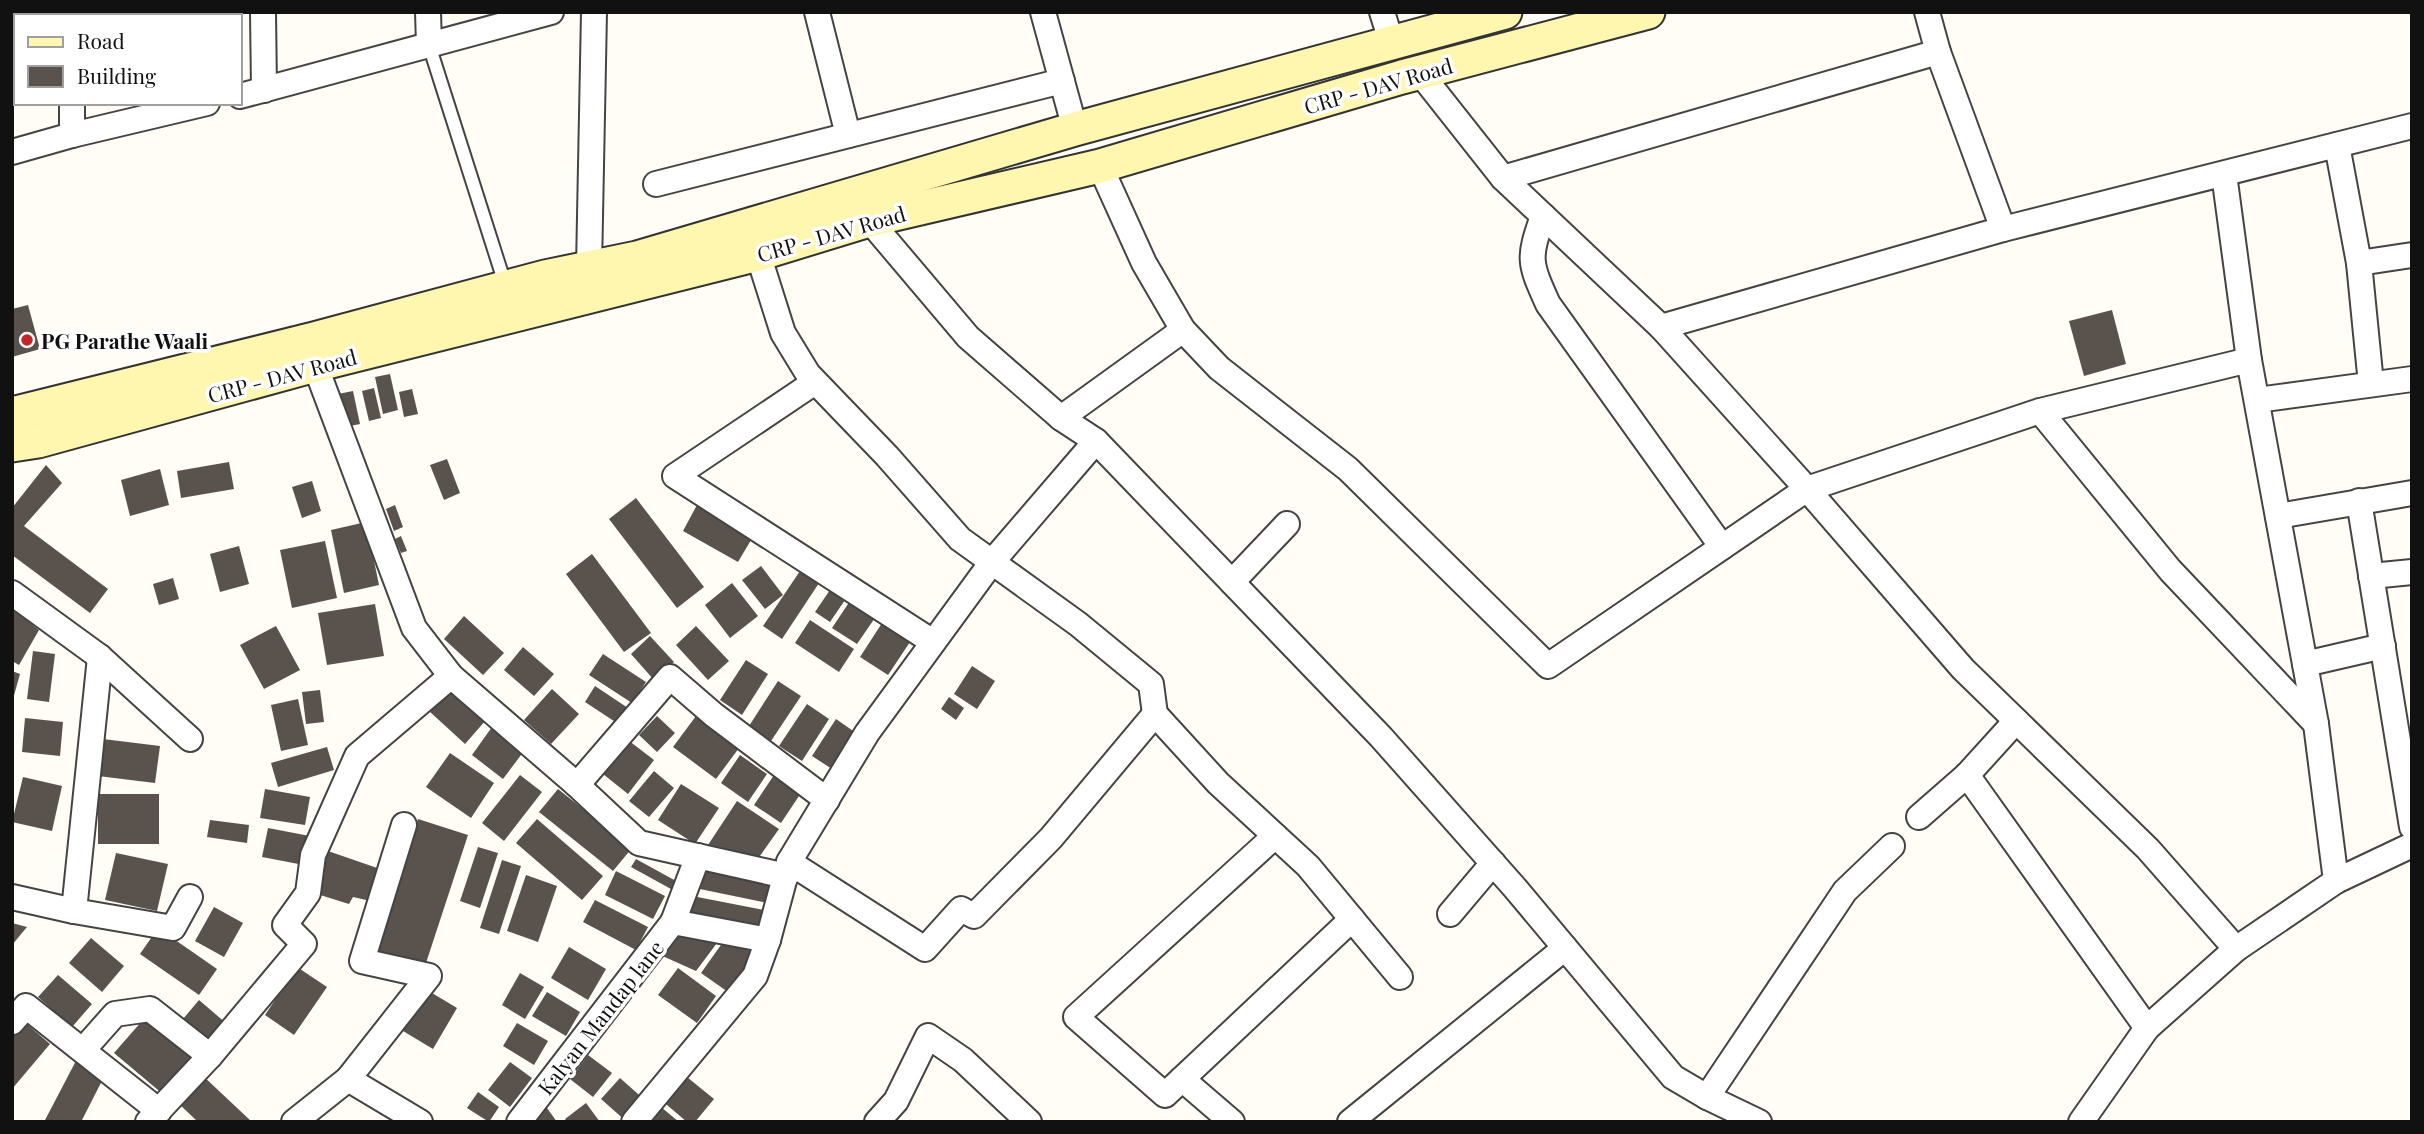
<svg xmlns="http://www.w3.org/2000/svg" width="2424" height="1134" font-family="'Playfair Display',serif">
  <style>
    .building { fill: #5a524d }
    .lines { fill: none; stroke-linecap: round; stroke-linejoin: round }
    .lane-casing { stroke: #444; stroke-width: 16 }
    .street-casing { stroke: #444; stroke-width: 28 }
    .secondary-casing { stroke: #333; stroke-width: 37 }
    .lane { stroke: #fff; stroke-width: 12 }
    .street { stroke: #fff; stroke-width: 24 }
    .secondary { stroke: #fff6b0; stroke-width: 33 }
    .poi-dot { fill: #c4262e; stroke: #fff; stroke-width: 2.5 }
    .labels { text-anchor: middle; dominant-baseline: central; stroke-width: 7; stroke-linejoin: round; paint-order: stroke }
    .street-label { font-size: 21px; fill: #111; stroke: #fff }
    .poi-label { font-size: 21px; font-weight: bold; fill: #111; stroke: #fff; text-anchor: start }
  </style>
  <rect width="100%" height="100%" fill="#fffdf5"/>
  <g class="building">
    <path d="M28 305 40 349 12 357V309Z"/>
    <path d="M2112 310 2126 364 2084 376 2069 321Z"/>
    <path d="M390 374 398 410 383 414 375 377Z"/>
    <path d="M374 388 381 418 369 421 362 391Z"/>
    <path d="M412 389 418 414 404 417 399 392Z"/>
    <path d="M353 391 360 424 345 427 338 394Z"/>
    <path d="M447 459 460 493 444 500 430 465Z"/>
    <path d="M229 462 234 489 181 498 177 471Z"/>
    <path d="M46 465 62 483 24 526 108 589 90 613 12 555V508Z"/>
    <path d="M160 469 169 505 130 516 121 480Z"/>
    <path d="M312 481 321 511 302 518 292 487Z"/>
    <path d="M636 498 704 587 677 608 609 519Z"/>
    <path d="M698 503 754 535 738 562 683 531Z"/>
    <path d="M395 505 403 527 394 531 386 509Z"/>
    <path d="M366 522 379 585 344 593 331 530Z"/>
    <path d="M401 536 407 551 401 553 395 539Z"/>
    <path d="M325 541 337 598 292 608 280 550Z"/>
    <path d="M239 546 249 584 220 592 210 554Z"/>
    <path d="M592 554 651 633 624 652 566 574Z"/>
    <path d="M761 566 783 595 765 609 742 580Z"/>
    <path d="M802 568 821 580 782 639 763 626Z"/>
    <path d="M173 578 179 599 159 605 153 584Z"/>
    <path d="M732 583 758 616 730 638 705 605Z"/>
    <path d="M832 587 847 597 830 622 815 612Z"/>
    <path d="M854 595 879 612 857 644 832 628Z"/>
    <path d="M375 604 384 656 327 665 318 613Z"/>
    <path d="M12 609 39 630 19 665 12 661Z"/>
    <path d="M464 616 504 653 483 675 444 639Z"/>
    <path d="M810 620 854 649 839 672 795 643Z"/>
    <path d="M884 620 912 639 888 675 860 657Z"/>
    <path d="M276 626 300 670 264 689 240 645Z"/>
    <path d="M696 626 729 661 708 680 676 645Z"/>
    <path d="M650 636 674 662 654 680 631 654Z"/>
    <path d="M523 647 554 674 534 696 504 670Z"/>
    <path d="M33 651 55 654 49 702 27 699Z"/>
    <path d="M603 654 646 682 632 703 589 675Z"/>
    <path d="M746 660 768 674 742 715 720 700Z"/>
    <path d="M972 666 995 681 977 709 954 694Z"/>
    <path d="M12 671 20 674 13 699H12Z"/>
    <path d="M778 681 801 696 771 741 749 726Z"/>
    <path d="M595 686 634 712 623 727 585 702Z"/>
    <path d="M450 687 486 720 465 744 429 711Z"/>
    <path d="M552 689 579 714 551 744 524 720Z"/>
    <path d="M320 690 324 722 306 724 302 692Z"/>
    <path d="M949 697 964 708 956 720 941 709Z"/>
    <path d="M298 699 308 745 281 751 271 705Z"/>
    <path d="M807 704 829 719 802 761 779 746Z"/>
    <path d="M657 716 675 733 657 752 639 735Z"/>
    <path d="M696 716 739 748 716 779 673 747Z"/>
    <path d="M25 718 63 722 60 756 22 752Z"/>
    <path d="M836 719 856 733 832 769 812 756Z"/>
    <path d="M492 727 524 751 503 779 472 755Z"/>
    <path d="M624 737 654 760 628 794 598 770Z"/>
    <path d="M103 739 160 746 155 783 98 776Z"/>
    <path d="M327 747 334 770 278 787 271 763Z"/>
    <path d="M450 753 494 783 471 818 426 787Z"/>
    <path d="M740 755 767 774 748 802 721 783Z"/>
    <path d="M654 771 674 788 649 817 629 801Z"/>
    <path d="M520 775 542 792 504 841 482 823Z"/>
    <path d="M774 775 801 793 781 823 754 805Z"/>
    <path d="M23 777 62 786 52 831 12 822Z"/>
    <path d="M681 784 719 808 695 844 658 820Z"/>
    <path d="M265 789 310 797 305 825 260 818Z"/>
    <path d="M558 789 632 848 613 871 539 812Z"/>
    <rect x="98" y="794" width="61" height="50"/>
    <path d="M737 801 779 829 755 863 706 848Z"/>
    <path d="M418 819 468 835 425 966 374 950Z"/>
    <path d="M537 819 603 876 582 900 516 843Z"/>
    <path d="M210 820 249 825 247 843 207 837Z"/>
    <path d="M268 828 315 837 309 866 262 857Z"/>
    <path d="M478 847 498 853 480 908 460 901Z"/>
    <path d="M328 851 383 870 375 902 353 897 349 904 317 894Z"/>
    <path d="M116 853 168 864 157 911 105 900Z"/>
    <path d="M636 859 676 881 671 889 631 867Z"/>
    <path d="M502 860 521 866 499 934 480 928Z"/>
    <path d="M700 867 776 883 772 904 695 888Z"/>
    <path d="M616 871 665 896 653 919 605 895Z"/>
    <path d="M526 875 557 886 538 942 507 931Z"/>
    <path d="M687 895 769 911 765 932 683 916Z"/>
    <path d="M595 900 648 927 636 950 583 922Z"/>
    <path d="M214 907 243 923 224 957 195 941Z"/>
    <path d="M12 923 27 927 12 945Z"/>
    <path d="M680 926 720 939 696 971 658 954Z"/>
    <path d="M158 928 217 969 199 995 140 954Z"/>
    <path d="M728 935 755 955 728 992 701 973Z"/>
    <path d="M91 938 124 966 102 992 69 963Z"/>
    <path d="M569 947 606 969 588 1000 551 978Z"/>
    <path d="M297 967 327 987 294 1035 265 1015Z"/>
    <path d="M678 968 716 996 697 1023 658 995Z"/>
    <path d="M520 973 544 987 525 1019 502 1005Z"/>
    <path d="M58 975 92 1004 72 1027 38 997Z"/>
    <path d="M422 987 457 1008 433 1049 398 1028Z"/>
    <path d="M547 992 580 1012 566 1036 532 1016Z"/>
    <path d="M199 1000 227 1024 206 1049 178 1025Z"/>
    <path d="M149 1013 198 1055 164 1095 114 1053Z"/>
    <path d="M22 1020 50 1044 12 1089V1032Z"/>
    <path d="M517 1023 548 1041 534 1065 503 1046Z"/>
    <path d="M588 1055 612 1073 593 1097 570 1079Z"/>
    <path d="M78 1057 107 1071 81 1122H44Z"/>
    <path d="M510 1062 532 1078 510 1107 488 1090Z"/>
    <path d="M682 1073 714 1099 695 1122H687L660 1099Z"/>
    <path d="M201 1074 252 1122H198L176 1101Z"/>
    <path d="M620 1078 647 1102 627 1122 601 1099Z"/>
    <path d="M478 1092 499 1107 489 1122 467 1108Z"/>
    <path d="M586 1103 600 1122H567L565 1119Z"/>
    <path d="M661 1107 679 1122H649Z"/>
    <path d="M547 1108 557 1122H529Z"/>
  </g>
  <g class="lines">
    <defs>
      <path id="lane" d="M429 45 506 287"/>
      <g id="street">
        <path d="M72 12V16"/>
        <path d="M263 12 264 90"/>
        <path d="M428 12 429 45"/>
        <path d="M817 12 848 135"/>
        <path d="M1043 12 1075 129"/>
        <path d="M1382 12 1392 44"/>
        <path d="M1927 12 1938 52 2003 229 2412 126"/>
        <path d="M1420 73 1503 178 1661 327"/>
        <path d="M240 96 551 12"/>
        <path d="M72 103V135"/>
        <path d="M2337 145 2359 263 2412 255"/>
        <path d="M12 152 72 135 207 103"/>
        <path d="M1100 166 1144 263 1183 330 1219 368 1348 469 1548 666 1807 489 1963 669 2148 849 2236 949"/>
        <path d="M2224 174 2249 360"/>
        <path d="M1503 178 1938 52"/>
        <path d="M656 184 1062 81"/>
        <path d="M1543 216C1528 259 1529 262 1548 304L1722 547"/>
        <path d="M869 220 968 337 1061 418 1096 441 1381 737 1515 888 1673 1077 1707 1097 1759 1122"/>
        <path d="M2003 229 1661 327 1807 489 2040 411 2249 360 2316 724 2336 881 2236 949 2147 1028 2081 1122"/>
        <path d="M758 254 783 333 808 374 887 456 960 539 1078 624 1151 684 1155 714 1218 783 1308 866 1400 977"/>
        <path d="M2359 263 2371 384"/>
        <path d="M589 268 594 12"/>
        <path d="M315 365 414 628 451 676 577 785 639 843 786 876"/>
        <path d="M815 382 675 476 933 642"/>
        <path d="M2257 400 2412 379"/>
        <path d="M2040 411 2170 570 2316 724"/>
        <path d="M1061 418 1183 330"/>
        <path d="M2359 501 2412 827"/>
        <path d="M2278 516 2412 493"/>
        <path d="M2371 576 2412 572"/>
        <path d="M1232 582 1287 524"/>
        <path d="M12 593 100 657 190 739"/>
        <path d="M2305 664 2383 646"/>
        <path d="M1967 775 2147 1028"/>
        <path d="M577 785 670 677 714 715 827 800"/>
        <path d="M1919 817 1967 775 2016 721"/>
        <path d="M1275 836 1076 1017 1165 1095 1352 919"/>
        <path d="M789 862 925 949 961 909 974 916 1051 838 1155 714"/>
        <path d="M2336 881 2412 845"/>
        <path d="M12 897 74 911 173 928 190 897"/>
        <path d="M74 911 100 657"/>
        <path d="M1450 914 1493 863"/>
        <path d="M673 922 698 856"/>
        <path d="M12 1022 26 1006 159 1111"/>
        <path d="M83 1050 115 1014 150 1009 210 1056"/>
        <path d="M348 1079 429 976 362 961 404 825"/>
        <path d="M1182 1079 1232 1122"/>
        <path d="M1707 1097 1845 891 1892 846"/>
        <path d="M148 1122 210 1056 304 944 285 925 308 893 313 855 357 756 451 676"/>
        <path d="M294 1122 348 1079 420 1122"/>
        <path d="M519 1122 673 922 768 940"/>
        <path d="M634 1122 755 976 768 940 789 862 867 733 992 562 1096 441"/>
        <path d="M877 1122 896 1101 928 1036 963 1060 1029 1122"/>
        <path d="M1350 1122 1565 948"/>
      </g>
      <g id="secondary">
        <path d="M12 414 314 339 545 277 637 258 1075 129 1505 12"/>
        <path d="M12 445 38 441 315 365 758 254 869 220 1100 166 1402 77 1648 12"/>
      </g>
    </defs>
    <use href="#lane" class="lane-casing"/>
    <use href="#street" class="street-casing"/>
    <use href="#secondary" class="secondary-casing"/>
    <use href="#lane" class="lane"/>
    <use href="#street" class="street"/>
    <use href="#secondary" class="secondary"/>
  </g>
  <circle class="poi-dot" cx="27" cy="340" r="7"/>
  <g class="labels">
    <g class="street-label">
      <text transform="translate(1378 85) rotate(-16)">CRP - DAV Road</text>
      <text transform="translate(831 233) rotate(-16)">CRP - DAV Road</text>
      <text transform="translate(282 375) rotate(-15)">CRP - DAV Road</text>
      <text transform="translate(600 1017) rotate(-52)">Kalyan Mandap lane</text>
    </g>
    <g class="poi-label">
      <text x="41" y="340">PG Parathe Waali</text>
    </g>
  </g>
  <rect width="2424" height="1134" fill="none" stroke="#111111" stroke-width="28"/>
  <rect x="14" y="14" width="228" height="91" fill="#ffffff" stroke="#a0a0a0" stroke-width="2"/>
  <rect x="28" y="37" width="35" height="10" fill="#fff6b0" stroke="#a0a0a0" stroke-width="2"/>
  <text x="77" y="49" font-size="21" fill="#111111">Road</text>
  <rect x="28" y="66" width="35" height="21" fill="#5a524d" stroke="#a0a0a0" stroke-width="2"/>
  <text x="77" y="84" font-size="21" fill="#111111">Building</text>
</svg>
